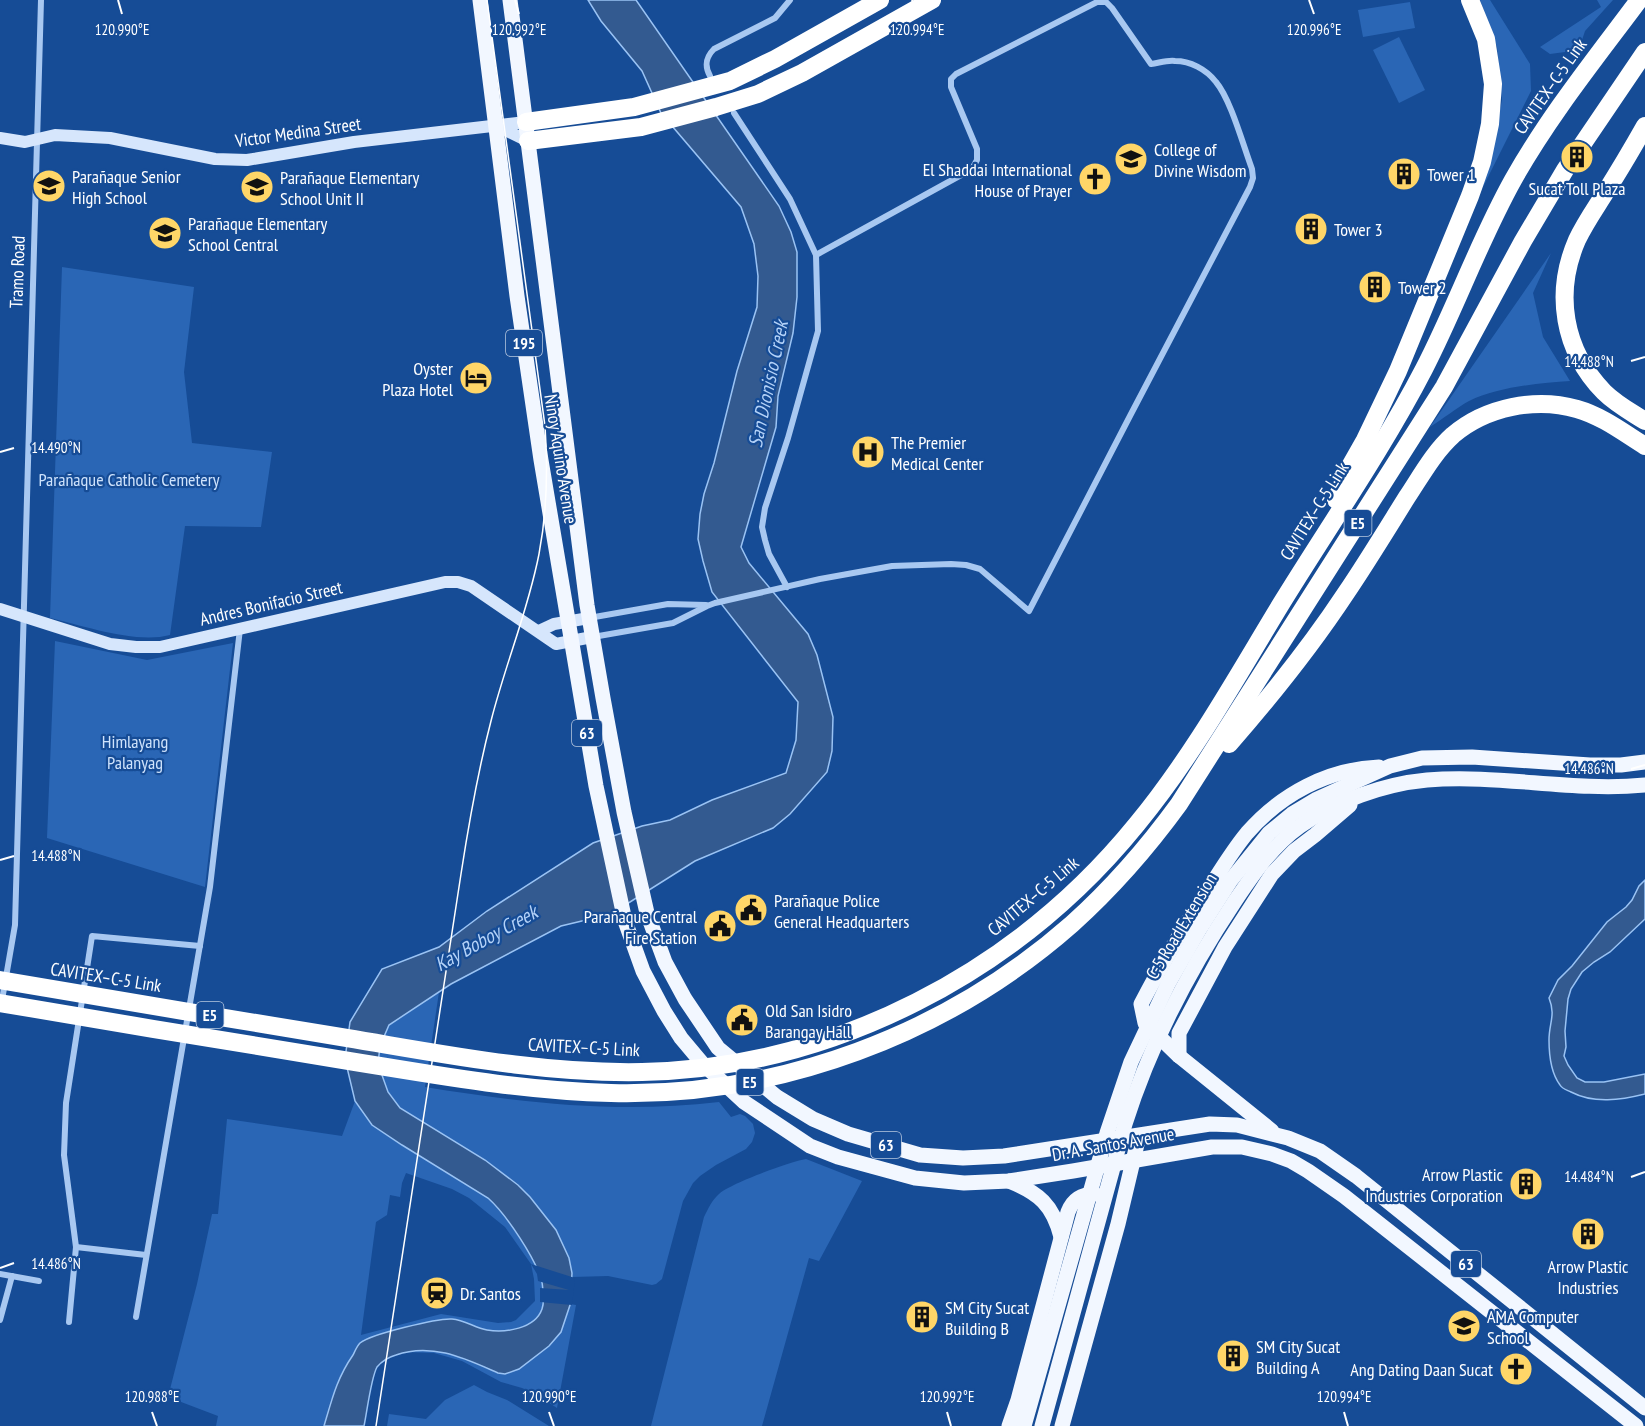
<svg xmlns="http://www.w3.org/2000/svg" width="1645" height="1426" font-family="'PT Sans Narrow',sans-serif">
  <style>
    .green { fill: #2a66b5; fill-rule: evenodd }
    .water { fill: #335a90; stroke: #9ac3f4; stroke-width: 1.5 }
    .pier { fill: #164c96 }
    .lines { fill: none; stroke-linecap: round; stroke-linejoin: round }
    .street { stroke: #a8c8f1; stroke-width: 6 }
    .secondary { stroke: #d6e6fc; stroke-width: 12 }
    .primary { stroke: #f2f7ff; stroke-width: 15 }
    .highway { stroke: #fff; stroke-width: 18 }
    .tram { stroke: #fff; stroke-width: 1.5 }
    .ticks { fill: none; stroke: #fff; stroke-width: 2 }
    .labels { text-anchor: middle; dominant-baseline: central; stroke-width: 4.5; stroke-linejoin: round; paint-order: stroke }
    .shield { fill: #164c96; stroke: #b9c9e0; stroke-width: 1.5 }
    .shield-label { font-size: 16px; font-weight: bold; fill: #fff }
    .street-label { font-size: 18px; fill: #fff; stroke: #164c96 }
    .poi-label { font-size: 18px; fill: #fff; stroke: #164c96; text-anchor: start }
    .park-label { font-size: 18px; fill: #cfe3fc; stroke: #164c96 }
    .water-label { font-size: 20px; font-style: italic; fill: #b4d2f8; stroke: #164c96 }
    .ticks-label { font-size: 15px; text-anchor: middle; fill: #fff; stroke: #164c96; stroke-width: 4.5; stroke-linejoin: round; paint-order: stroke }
  </style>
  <rect width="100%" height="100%" fill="#164c96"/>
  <g class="green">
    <path d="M1480 0H1490L1530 64 1531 91 1483 187 1502 100 1497 47Z"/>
    <path d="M1597 0H1613L1585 31 1581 43 1565 52 1550 54 1540 47 1601 7Z"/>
    <path d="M1410 2 1415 28 1363 37 1358 10Z"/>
    <path d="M1399 37 1425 90 1399 103 1373 50Z"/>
    <path d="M1551 253 1533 293 1543 337 1570 381C1539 383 1498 387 1469 401 1456 408 1443 419 1430 427Z"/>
    <path d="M62 267 194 287 184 372 192 443 272 452 261 527 185 526 170 635C136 644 85 626 50 618Z"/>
    <path d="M55 641 147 660 233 643 205 887 47 838Z"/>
    <path d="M439 992 425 1087C524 1103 619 1114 719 1102L731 1117 740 1114 745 1116 753 1124 755 1133 752 1142 746 1149 716 1165 700 1176 693 1183 683 1201 662 1279 656 1284 652 1285 608 1276 572 1277 569 1258 556 1230 530 1197 518 1184 485 1160 400 1108 388 1092 378 1064 380 1046 389 1025Z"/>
    <path d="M355 1101 372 1125 401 1145 488 1198C506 1214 536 1259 542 1282 543 1290 545 1301 542 1309 535 1330 502 1334 483 1329 472 1327 463 1320 453 1319 439 1318 370 1334 361 1343 357 1347 354 1354 352 1359 345 1372 337 1386 331 1400 328 1408 326 1417 324 1426H216L218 1416 168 1397 197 1284 212 1214H218L227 1119 342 1136ZM406 1173 452 1189 469 1198 505 1227 531 1264 534 1279 535 1301 516 1320 511 1322 498 1323 441 1314 361 1335 376 1222 387 1215 390 1195 400 1197 402 1183Z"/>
    <path d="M806 1159 862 1181 819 1261 809 1258 762 1426H651L704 1217C708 1209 712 1200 719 1194 732 1183 789 1162 806 1159Z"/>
    <path d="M570 1304 576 1305 557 1408 534 1393 522 1388 501 1382 462 1361 434 1353 404 1352 423 1350 445 1352 498 1373Z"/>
    <path d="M474 1385 487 1392 507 1400 549 1426H387L389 1414 426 1419 445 1400Z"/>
  </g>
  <g class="water">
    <path d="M588 0H636L779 206 791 232 797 252V297L793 333 778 396 776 427 741 547 749 563 808 634 817 655 833 717 832 751 827 772 790 814 773 828 695 861 611 914 561 926 451 984 389 1025 380 1046 378 1064 388 1092 400 1108 485 1160 518 1185 530 1197 556 1230 569 1258 572 1273 570 1305 561 1332 549 1346 519 1369 505 1374 498 1373C466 1359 432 1342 396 1355 389 1357 382 1361 377 1367 371 1378 367 1412 364 1426H324C332 1399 337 1378 353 1355 355 1351 357 1346 360 1343 371 1334 438 1318 452 1319 465 1320 475 1328 487 1330 505 1333 535 1329 542 1309 545 1301 543 1290 542 1282 536 1259 506 1214 488 1198L402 1145 372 1125 355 1101 345 1059 350 1022 382 969 439 947 487 911 593 843 642 826 670 820 712 800 786 773 796 740 798 702 712 592 703 561 698 539 700 514 704 494 714 463 737 371 757 307 758 276 754 244 741 207 661 113 642 71 601 21Z"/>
    <path d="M1645 880V919L1610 952 1594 962 1582 972 1571 989 1568 999 1565 1031 1566 1047 1564 1056 1568 1065 1577 1078 1585 1082H1604L1645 1074V1094C1621 1100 1594 1104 1571 1092 1567 1090 1562 1089 1560 1085 1551 1073 1549 1054 1549 1040 1549 1023 1556 1015 1549 998L1558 980 1572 966 1607 922 1626 907 1632 900 1639 886Z"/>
  </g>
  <path class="pier" d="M531 1264 575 1278 572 1305 540 1302V1288L569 1290 538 1281 537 1274Z"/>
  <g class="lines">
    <g class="street">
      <path d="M710 76C704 65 706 57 714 49L775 18 790 0"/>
      <path d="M734 113 790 199 816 255 818 331 788 438 765 508 762 527 765 540 769 554 787 587"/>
      <path d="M589 618 668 604 706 605"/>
      <path d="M593 637 673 623 707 606 715 603 820 579 892 566 951 564 966 565 980 569 1029 611 1131 414 1250 187 1253 178 1252 169C1243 145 1231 100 1216 82 1206 69 1190 61 1175 61 1167 60 1159 63 1151 64L1112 8 1106 2H1097L956 74 951 79V87L977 149V160L972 169 816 255"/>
      <path d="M2 1000 15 925 41 0"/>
      <path d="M76 1247 146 1255"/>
      <path d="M0 1274 39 1281"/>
      <path d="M136 1317 210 887 240 629"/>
      <path d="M0 1320 12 1276"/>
      <path d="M69 1322 76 1247 64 1155 66 1103 92 936 200 946"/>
    </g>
    <g class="secondary">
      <path d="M497 126 528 141"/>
      <path d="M0 138 25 142 55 135 110 138 215 159 247 160 354 142 526 122"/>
      <path d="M0 609 110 644 136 647H160L445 582H458L471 586 556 644 592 637"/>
      <path d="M539 631 554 624 589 618"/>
    </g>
    <g class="primary">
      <path d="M480 0 517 296 541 460 596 786 625 921 643 971 664 1011 681 1038 702 1063 744 1102 810 1146 838 1157 915 1178 964 1183 1009 1181 1073 1171 1212 1147H1242L1272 1154 1291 1161 1308 1171 1344 1196 1636 1426"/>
      <path d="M510 0 587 605 603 698 624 812 647 913 665 962 685 999 718 1048 777 1097 813 1119 848 1134 920 1155 963 1158 1004 1156 1210 1124 1237 1125 1288 1138 1320 1151 1356 1176 1645 1408"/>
      <path d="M1179 1056V1033L1225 947 1272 874 1294 851 1315 835 1350 805"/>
      <path d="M1272 1131 1179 1056 1145 1023 1141 1004C1161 966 1182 929 1206 893 1219 873 1232 851 1247 833 1281 794 1328 769 1379 767"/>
      <path d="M1009 1181C1039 1193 1053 1205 1061 1237"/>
      <path d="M1009 1426 1018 1400 1068 1212C1073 1199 1082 1194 1095 1194"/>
      <path d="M1024 1426 1107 1133 1131 1062 1168 984 1199 930 1231 880 1269 833 1292 814 1317 799 1390 766 1422 758 1472 757 1590 765H1621L1645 762"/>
      <path d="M1042 1426 1125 1124C1150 1045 1189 970 1235 901 1254 873 1273 845 1300 826 1336 801 1384 784 1427 780 1500 774 1572 792 1645 785"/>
      <path d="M1062 1426 1118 1224 1139 1136"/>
    </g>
    <g class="highway">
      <path d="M526 122 634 107 730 81 775 59 880 0"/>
      <path d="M1645 126C1632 149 1619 171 1605 193 1595 209 1585 223 1577 240 1554 293 1563 350 1604 392 1616 404 1631 412 1645 421"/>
      <path d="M528 141 641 127 716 107 758 94 802 73 932 0"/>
      <path d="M1336 500 1348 470 1365 440 1398 371 1470 196 1482 162 1490 124 1493 84 1486 39 1470 0"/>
      <path d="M1229 744C1271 696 1311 646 1346 593 1367 562 1387 529 1407 497 1421 476 1434 452 1453 435 1486 407 1536 397 1577 409 1602 416 1624 433 1645 446"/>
      <path d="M0 980C116 1000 231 1019 347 1038 444 1054 543 1074 642 1072 834 1068 1017 972 1137 824 1193 756 1236 678 1281 604 1329 526 1382 450 1424 369 1456 307 1479 241 1513 180 1549 116 1595 59 1639 0"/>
      <path d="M0 1003C114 1023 229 1041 343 1060 431 1074 521 1091 611 1093 779 1097 946 1035 1072 924 1112 888 1147 848 1179 804L1444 387 1523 241 1565 170 1645 52"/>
    </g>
    <path class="tram" d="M376 1426 461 874C469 822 478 771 491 721 505 665 528 611 539 554 547 512 548 469 545 426L487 0"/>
  </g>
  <path class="ticks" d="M118 0 122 14M515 0 519 14M912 0 917 14M1309 0 1314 14M1631 361 1645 357M0 452 14 448M1631 769 1645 765M0 860 14 856M1631 1177 1645 1172M0 1268 14 1263M152 1412 157 1426M549 1412 554 1426M947 1412 951 1426M1344 1412 1348 1426"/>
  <defs>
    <symbol id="building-disc" viewBox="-11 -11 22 22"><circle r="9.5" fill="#ffd668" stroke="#164c96"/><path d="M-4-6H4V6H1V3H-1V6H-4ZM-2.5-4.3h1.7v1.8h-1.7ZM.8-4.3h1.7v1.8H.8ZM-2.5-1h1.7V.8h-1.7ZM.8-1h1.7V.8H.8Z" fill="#111"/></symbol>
    <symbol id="university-disc" viewBox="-11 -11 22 22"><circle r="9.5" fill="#ffd668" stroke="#164c96"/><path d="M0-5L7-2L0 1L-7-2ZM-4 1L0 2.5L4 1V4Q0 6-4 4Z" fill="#111"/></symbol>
    <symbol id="church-disc" viewBox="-11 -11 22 22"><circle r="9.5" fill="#ffd668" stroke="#164c96"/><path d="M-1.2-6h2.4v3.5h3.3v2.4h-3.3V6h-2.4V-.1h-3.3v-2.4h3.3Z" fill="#111"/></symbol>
    <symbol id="school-disc" viewBox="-11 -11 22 22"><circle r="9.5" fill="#ffd668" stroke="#164c96"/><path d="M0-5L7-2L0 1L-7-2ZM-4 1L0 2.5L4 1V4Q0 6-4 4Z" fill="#111"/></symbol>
    <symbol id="hotel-disc" viewBox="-11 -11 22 22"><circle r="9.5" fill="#ffd668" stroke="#164c96"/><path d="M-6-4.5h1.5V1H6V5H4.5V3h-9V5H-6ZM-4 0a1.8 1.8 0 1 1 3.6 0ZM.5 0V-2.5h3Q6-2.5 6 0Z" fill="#111"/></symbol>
    <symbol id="hospital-disc" viewBox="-11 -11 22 22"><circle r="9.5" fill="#ffd668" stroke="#164c96"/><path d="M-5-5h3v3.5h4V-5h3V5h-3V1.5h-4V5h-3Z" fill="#111"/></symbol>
    <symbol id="civic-disc" viewBox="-11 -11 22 22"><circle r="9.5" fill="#ffd668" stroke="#164c96"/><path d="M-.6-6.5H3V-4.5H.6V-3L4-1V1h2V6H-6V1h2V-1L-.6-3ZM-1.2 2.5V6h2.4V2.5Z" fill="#111"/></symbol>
    <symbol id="station-disc" viewBox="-11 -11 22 22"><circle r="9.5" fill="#ffd668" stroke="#164c96"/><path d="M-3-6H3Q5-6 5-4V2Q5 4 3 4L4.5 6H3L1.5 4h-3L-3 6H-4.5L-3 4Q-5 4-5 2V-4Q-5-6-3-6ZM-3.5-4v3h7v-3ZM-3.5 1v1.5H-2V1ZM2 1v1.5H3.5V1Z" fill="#111"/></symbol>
  </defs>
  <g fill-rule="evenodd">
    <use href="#building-disc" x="1558" y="138" width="38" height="38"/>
    <use href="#university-disc" x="1112" y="140" width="38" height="38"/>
    <use href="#building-disc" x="1385" y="155" width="38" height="38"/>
    <use href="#church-disc" x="1076" y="160" width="38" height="38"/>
    <use href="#school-disc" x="30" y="167" width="38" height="38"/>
    <use href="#school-disc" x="238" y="168" width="38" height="38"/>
    <use href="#building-disc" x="1292" y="210" width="38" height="38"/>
    <use href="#school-disc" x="146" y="214" width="38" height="38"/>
    <use href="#building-disc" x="1356" y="268" width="38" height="38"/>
    <use href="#hotel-disc" x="457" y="359" width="38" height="38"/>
    <use href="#hospital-disc" x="849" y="433" width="38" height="38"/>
    <use href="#civic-disc" x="732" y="891" width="38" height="38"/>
    <use href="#civic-disc" x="701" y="907" width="38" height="38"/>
    <use href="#civic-disc" x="723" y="1001" width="38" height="38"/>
    <use href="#building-disc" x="1507" y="1165" width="38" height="38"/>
    <use href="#building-disc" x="1569" y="1215" width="38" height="38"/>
    <use href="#station-disc" x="418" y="1274" width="38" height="38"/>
    <use href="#building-disc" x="903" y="1298" width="38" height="38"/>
    <use href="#university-disc" x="1445" y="1307" width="38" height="38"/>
    <use href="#building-disc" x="1214" y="1337" width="38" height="38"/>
    <use href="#church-disc" x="1497" y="1350" width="38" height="38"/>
  </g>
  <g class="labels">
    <g class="shield">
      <rect x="506" y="330" width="36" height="26" rx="4.5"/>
      <rect x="1344.5" y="510" width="27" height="26" rx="4.5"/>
      <rect x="572" y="720" width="30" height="26" rx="4.5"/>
      <rect x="196.5" y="1002" width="27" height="26" rx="4.5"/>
      <rect x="736.5" y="1069" width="27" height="26" rx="4.5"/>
      <rect x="871" y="1132" width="30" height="26" rx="4.5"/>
      <rect x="1451" y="1251" width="30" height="26" rx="4.5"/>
    </g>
    <g class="shield-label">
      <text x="524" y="343">195</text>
      <text x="1358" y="523">E5</text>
      <text x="587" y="733">63</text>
      <text x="210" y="1015">E5</text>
      <text x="750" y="1082">E5</text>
      <text x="886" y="1145">63</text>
      <text x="1466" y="1264">63</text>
    </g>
    <g class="street-label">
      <text transform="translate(1550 86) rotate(-55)">CAVITEX–C-5 Link</text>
      <text transform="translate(298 132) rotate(-8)">Victor Medina Street</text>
      <text transform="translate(17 272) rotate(-88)">Tramo Road</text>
      <text transform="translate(561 459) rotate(81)">Ninoy Aquino Avenue</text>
      <text transform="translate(1314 511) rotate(-58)">CAVITEX–C-5 Link</text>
      <text transform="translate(271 603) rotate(-13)">Andres Bonifacio Street</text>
      <text transform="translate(1033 896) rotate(-40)">CAVITEX–C-5 Link</text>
      <text transform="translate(1181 926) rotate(-59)">C-5 Road Extension</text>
      <text transform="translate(106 977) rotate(9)">CAVITEX–C-5 Link</text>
      <text transform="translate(584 1047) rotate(3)">CAVITEX–C-5 Link</text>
      <text transform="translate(1113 1144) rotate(-10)">Dr. A. Santos Avenue</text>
    </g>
    <g class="poi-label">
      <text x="1154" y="149">College of<tspan x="1154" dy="21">Divine Wisdom</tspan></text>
      <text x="1072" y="169" text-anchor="end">El Shaddai International<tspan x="1072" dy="21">House of Prayer</tspan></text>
      <text x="1427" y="174">Tower 1</text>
      <text x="72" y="176">Parañaque Senior<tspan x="72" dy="21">High School</tspan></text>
      <text x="280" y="177">Parañaque Elementary<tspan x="280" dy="21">School Unit II</tspan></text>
      <text x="1577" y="188" text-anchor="middle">Sucat Toll Plaza</text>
      <text x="188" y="223">Parañaque Elementary<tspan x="188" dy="21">School Central</tspan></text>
      <text x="1334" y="229">Tower 3</text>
      <text x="1398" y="287">Tower 2</text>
      <text x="453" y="368" text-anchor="end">Oyster<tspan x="453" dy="21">Plaza Hotel</tspan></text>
      <text x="891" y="442">The Premier<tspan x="891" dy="21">Medical Center</tspan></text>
      <text x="774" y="900">Parañaque Police<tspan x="774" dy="21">General Headquarters</tspan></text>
      <text x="697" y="916" text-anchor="end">Parañaque Central<tspan x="697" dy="21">Fire Station</tspan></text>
      <text x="765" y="1010">Old San Isidro<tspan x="765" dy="21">Barangay Hall</tspan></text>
      <text x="1503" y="1174" text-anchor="end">Arrow Plastic<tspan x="1503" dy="21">Industries Corporation</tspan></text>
      <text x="1588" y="1266" text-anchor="middle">Arrow Plastic<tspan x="1588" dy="21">Industries</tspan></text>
      <text x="460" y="1293">Dr. Santos</text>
      <text x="945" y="1307">SM City Sucat<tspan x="945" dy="21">Building B</tspan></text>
      <text x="1487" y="1316">AMA Computer<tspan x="1487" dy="21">School</tspan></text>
      <text x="1256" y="1346">SM City Sucat<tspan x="1256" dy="21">Building A</tspan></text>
      <text x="1493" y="1369" text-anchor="end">Ang Dating Daan Sucat</text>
    </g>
    <g class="park-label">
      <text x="129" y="479">Parañaque Catholic Cemetery</text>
      <text x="135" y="741">Himlayang<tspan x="135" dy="21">Palanyag</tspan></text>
    </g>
    <g class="water-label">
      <text transform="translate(768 384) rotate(-78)">San Dionisio Creek</text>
      <text transform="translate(486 938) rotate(-29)">Kay Boboy Creek</text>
    </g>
  </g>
  <g class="ticks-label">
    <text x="122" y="35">120.990°E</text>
    <text x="519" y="35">120.992°E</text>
    <text x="917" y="35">120.994°E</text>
    <text x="1314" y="35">120.996°E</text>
    <text x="1589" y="367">14.488°N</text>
    <text x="56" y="453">14.490°N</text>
    <text x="1589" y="774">14.486°N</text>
    <text x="56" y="861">14.488°N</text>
    <text x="1589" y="1182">14.484°N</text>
    <text x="56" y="1269">14.486°N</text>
    <text x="152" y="1402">120.988°E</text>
    <text x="549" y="1402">120.990°E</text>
    <text x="947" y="1402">120.992°E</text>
    <text x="1344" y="1402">120.994°E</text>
  </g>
</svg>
